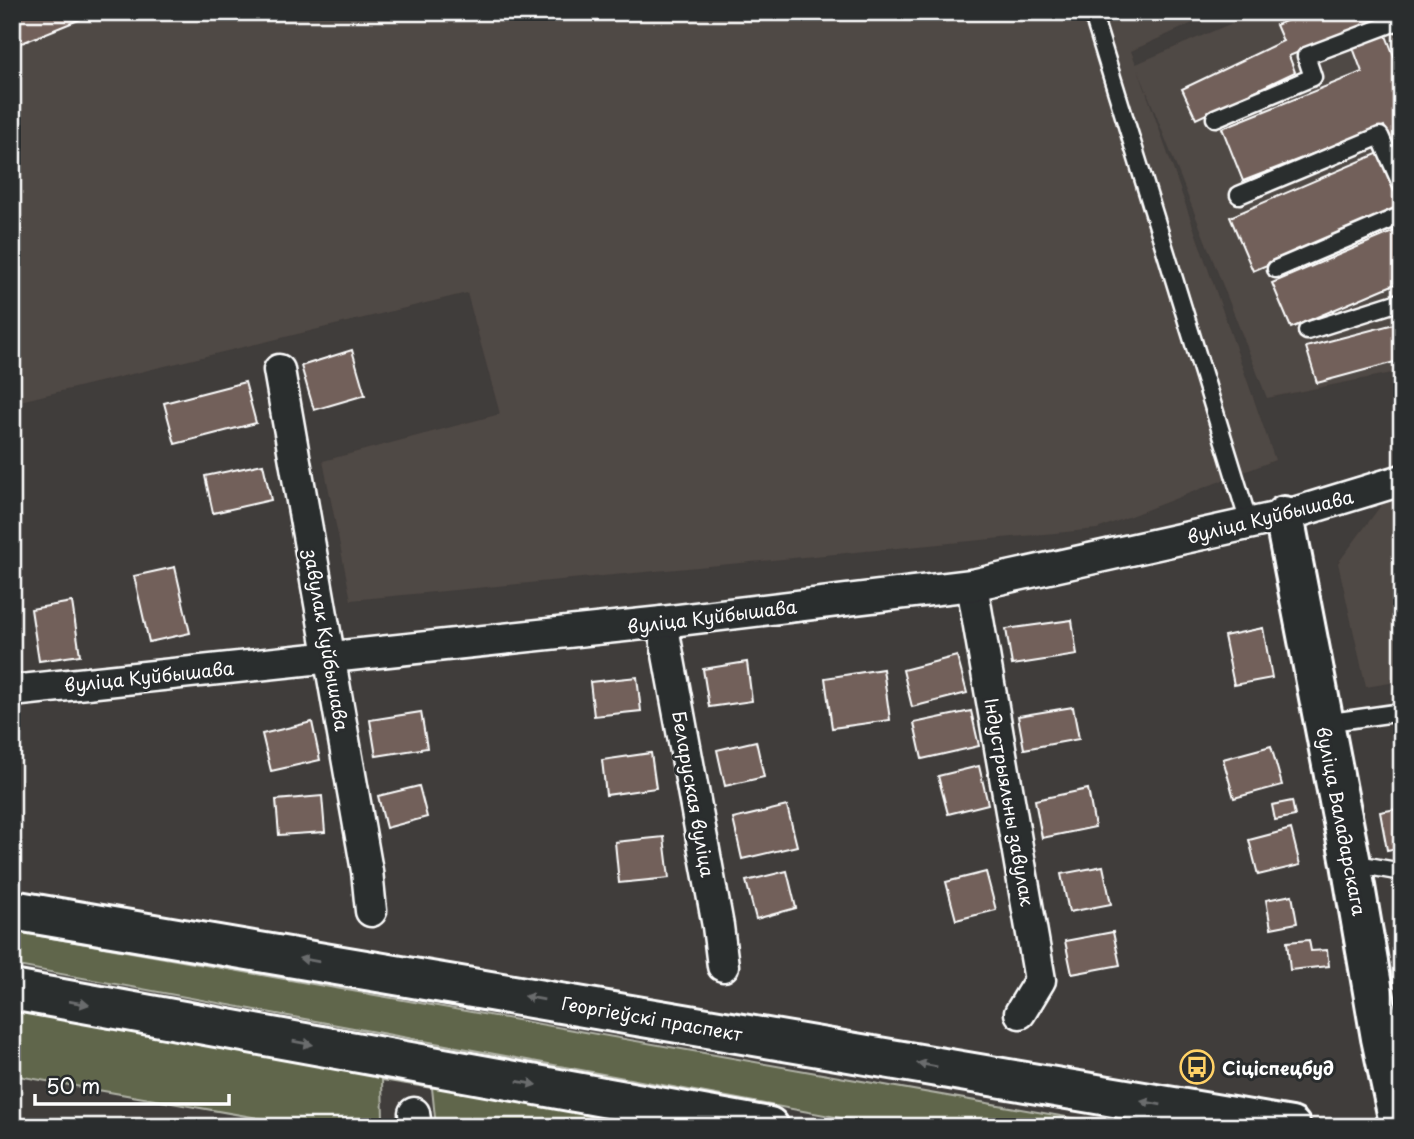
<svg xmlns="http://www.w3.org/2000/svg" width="1414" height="1139" font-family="'Playpen Sans',sans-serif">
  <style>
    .built { fill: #4f4844 }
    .green { fill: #61664c; stroke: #b0b2a6; stroke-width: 2 }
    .building { fill: #72615a; stroke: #fff; stroke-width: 2 }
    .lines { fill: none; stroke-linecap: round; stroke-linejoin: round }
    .lane-casing { stroke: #fff; stroke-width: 21 }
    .street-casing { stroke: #fff; stroke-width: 35 }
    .secondary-casing { stroke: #fff; stroke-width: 44 }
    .lane { stroke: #2a2d2e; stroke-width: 16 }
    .street { stroke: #2a2d2e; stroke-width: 30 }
    .secondary { stroke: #2a2d2e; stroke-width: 38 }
    .oneway { fill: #6a6c6d }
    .labels { text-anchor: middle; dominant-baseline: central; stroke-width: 6; stroke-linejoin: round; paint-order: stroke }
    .street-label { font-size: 18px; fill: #fff; stroke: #2a2d2e }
    .poi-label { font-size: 18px; font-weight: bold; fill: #fff; stroke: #2a2d2e; text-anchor: start }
  </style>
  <rect width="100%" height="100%" fill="#403d3b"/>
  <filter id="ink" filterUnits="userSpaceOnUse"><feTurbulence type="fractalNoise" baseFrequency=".0143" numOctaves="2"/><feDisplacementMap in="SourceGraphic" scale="14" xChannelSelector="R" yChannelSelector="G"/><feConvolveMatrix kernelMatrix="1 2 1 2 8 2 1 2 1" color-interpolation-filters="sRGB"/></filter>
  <g filter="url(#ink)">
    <g class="built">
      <path d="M12 12H1217L1131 51 1136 64 1258 12H1402V371L1267 398 1138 69 1275 460 1097 529 351 600 323 461 500 414 467 293 12 403Z"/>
      <path d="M1402 498V681L1366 687 1338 563 1382 504Z"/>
    </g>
    <g class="green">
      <path d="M12 931 1123 1127H890L12 965Z"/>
      <path d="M12 1005 683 1127H436L432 1088 382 1080 383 1118H396V1127H309L12 1075Z"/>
    </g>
    <g class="building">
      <path d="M12 12H98L12 47Z"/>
      <path d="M1307 12H1395L1289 56 1295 72 1196 119 1182 89 1283 41 1276 25Z"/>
      <path d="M1385 33 1402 76V170L1384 126 1243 181 1222 128 1362 72 1352 45Z"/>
      <path d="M1379 153 1402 207 1253 271 1230 217Z"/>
      <path d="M1402 228V281L1291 328 1272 283Z"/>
      <path d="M1402 322V360L1317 383 1306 347Z"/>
      <path d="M352 350 365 395 314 410 301 366Z"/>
      <path d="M245 382 256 423 175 444 164 403Z"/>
      <path d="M263 464 271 500 213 513 205 476Z"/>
      <path d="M175 567 190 633 149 642 134 576Z"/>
      <path d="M72 602 80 655 39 661 31 609Z"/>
      <path d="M1072 620 1077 655 1012 665 1006 629Z"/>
      <path d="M1263 628 1272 678 1234 685 1224 636Z"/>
      <path d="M957 656 967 693 912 707 903 670Z"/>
      <path d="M747 662 752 701 709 707 703 669Z"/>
      <path d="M883 669 890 720 832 728 825 678Z"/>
      <path d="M637 677 641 711 594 716 590 682Z"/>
      <path d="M1073 707 1079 739 1024 749 1018 716Z"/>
      <path d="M971 711 979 746 922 759 914 723Z"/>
      <path d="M421 712 427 748 376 756 370 720Z"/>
      <path d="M312 722 320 760 271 771 262 734Z"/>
      <path d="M756 741 764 777 725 786 717 750Z"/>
      <path d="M1271 746 1282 785 1234 798 1223 759Z"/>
      <path d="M651 753 656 788 606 795 602 760Z"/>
      <path d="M979 766 988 804 948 814 938 776Z"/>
      <path d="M419 786 427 817 386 828 378 796Z"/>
      <path d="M1088 789 1095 827 1042 838 1035 800Z"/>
      <path d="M322 796 325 832 279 835 276 800Z"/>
      <path d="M1292 801 1295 816 1275 820 1272 805Z"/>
      <path d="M787 806 797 846 742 859 733 819Z"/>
      <path d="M1402 808V847L1387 850 1380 812Z"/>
      <path d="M1291 829 1300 865 1258 875 1249 840Z"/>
      <path d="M664 837 669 878 619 883 615 842Z"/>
      <path d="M1103 866 1111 904 1069 912 1061 874Z"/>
      <path d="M787 871 796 908 756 919 746 881Z"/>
      <path d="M986 872 996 910 956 920 946 882Z"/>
      <path d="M1292 895 1297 923 1271 928 1266 900Z"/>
      <path d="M1113 932 1120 965 1072 974 1065 941Z"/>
      <path d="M1309 940 1311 951 1327 950 1329 966 1290 970 1287 942Z"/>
    </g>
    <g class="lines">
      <defs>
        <g id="lane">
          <path d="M1092 12 1249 523"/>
          <path d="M1215 118 1313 77 1306 56 1396 22"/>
          <path d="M1239 195 1380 136 1402 186"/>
          <path d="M1276 269 1402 215"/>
          <path d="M1307 331 1402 301"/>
          <path d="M1324 723 1402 712"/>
          <path d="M1351 863 1402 872"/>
        </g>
        <g id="street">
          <path d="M279 370 367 871 371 911"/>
          <path d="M972 585 1040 980 1020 1013"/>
          <path d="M662 622 718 926 723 966"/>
          <path d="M12 691 662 622 972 585 1284 516 1402 480"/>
          <path d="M414 1113 416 1127"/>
        </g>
        <g id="secondary">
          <path d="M1284 516 1351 863 1381 1038 1400 1127"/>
          <path d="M12 910 1291 1127"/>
          <path d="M12 990 769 1127"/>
        </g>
      </defs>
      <use href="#lane" class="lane-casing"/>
      <use href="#street" class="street-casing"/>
      <use href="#secondary" class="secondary-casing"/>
      <use href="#lane" class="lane"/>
      <use href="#street" class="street"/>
      <use href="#secondary" class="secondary"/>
    </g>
    <defs><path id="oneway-solid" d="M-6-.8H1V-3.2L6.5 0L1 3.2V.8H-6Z" transform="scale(1.75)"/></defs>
    <g class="oneway">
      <use href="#oneway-solid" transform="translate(309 960) rotate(-170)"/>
      <use href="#oneway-solid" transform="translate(534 998) rotate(-170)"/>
      <use href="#oneway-solid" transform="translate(79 1003) rotate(10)"/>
      <use href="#oneway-solid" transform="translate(303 1043) rotate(10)"/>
      <use href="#oneway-solid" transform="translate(927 1065) rotate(-170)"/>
      <use href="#oneway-solid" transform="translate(527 1083) rotate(10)"/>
      <use href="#oneway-solid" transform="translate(1151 1103) rotate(-170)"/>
    </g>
  </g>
  <defs>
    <symbol id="bus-ring" viewBox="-11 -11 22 22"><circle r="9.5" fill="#2a2d2e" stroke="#ffd166" stroke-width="1.5"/><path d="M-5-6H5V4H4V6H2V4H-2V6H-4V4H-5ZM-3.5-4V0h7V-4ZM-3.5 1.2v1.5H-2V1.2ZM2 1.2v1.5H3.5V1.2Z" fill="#ffd166"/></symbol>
  </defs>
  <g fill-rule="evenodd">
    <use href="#bus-ring" x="1178" y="1048" width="38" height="38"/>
  </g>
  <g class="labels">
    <g class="street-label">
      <text transform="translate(1270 516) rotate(-14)">вуліца Куйбышава</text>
      <text transform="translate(712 616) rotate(-7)">вуліца Куйбышава</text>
      <text transform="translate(327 640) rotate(80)">завулак Куйбышава</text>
      <text transform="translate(149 676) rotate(-6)">вуліца Куйбышава</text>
      <text transform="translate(694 794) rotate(80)">Беларуская вуліца</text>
      <text transform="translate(1010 802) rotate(80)">Індустрыяльны завулак</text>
      <text transform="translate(1342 821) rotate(79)">вуліца Валадарскага</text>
      <text transform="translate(652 1018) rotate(10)">Георгіеўскі праспект</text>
    </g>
    <g class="poi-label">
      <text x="1222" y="1067">Сіціспецбуд</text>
    </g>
  </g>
  <rect width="1414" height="1139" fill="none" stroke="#2a2d2e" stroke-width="42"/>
  <rect x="21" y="21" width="1372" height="1097" fill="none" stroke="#fff" stroke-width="2.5" filter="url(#ink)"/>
  <path d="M35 1094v10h194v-10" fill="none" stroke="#ffffff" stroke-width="3.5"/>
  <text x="46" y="1094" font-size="21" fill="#ffffff" stroke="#2a2d2e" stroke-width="5" paint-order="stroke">50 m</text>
</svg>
